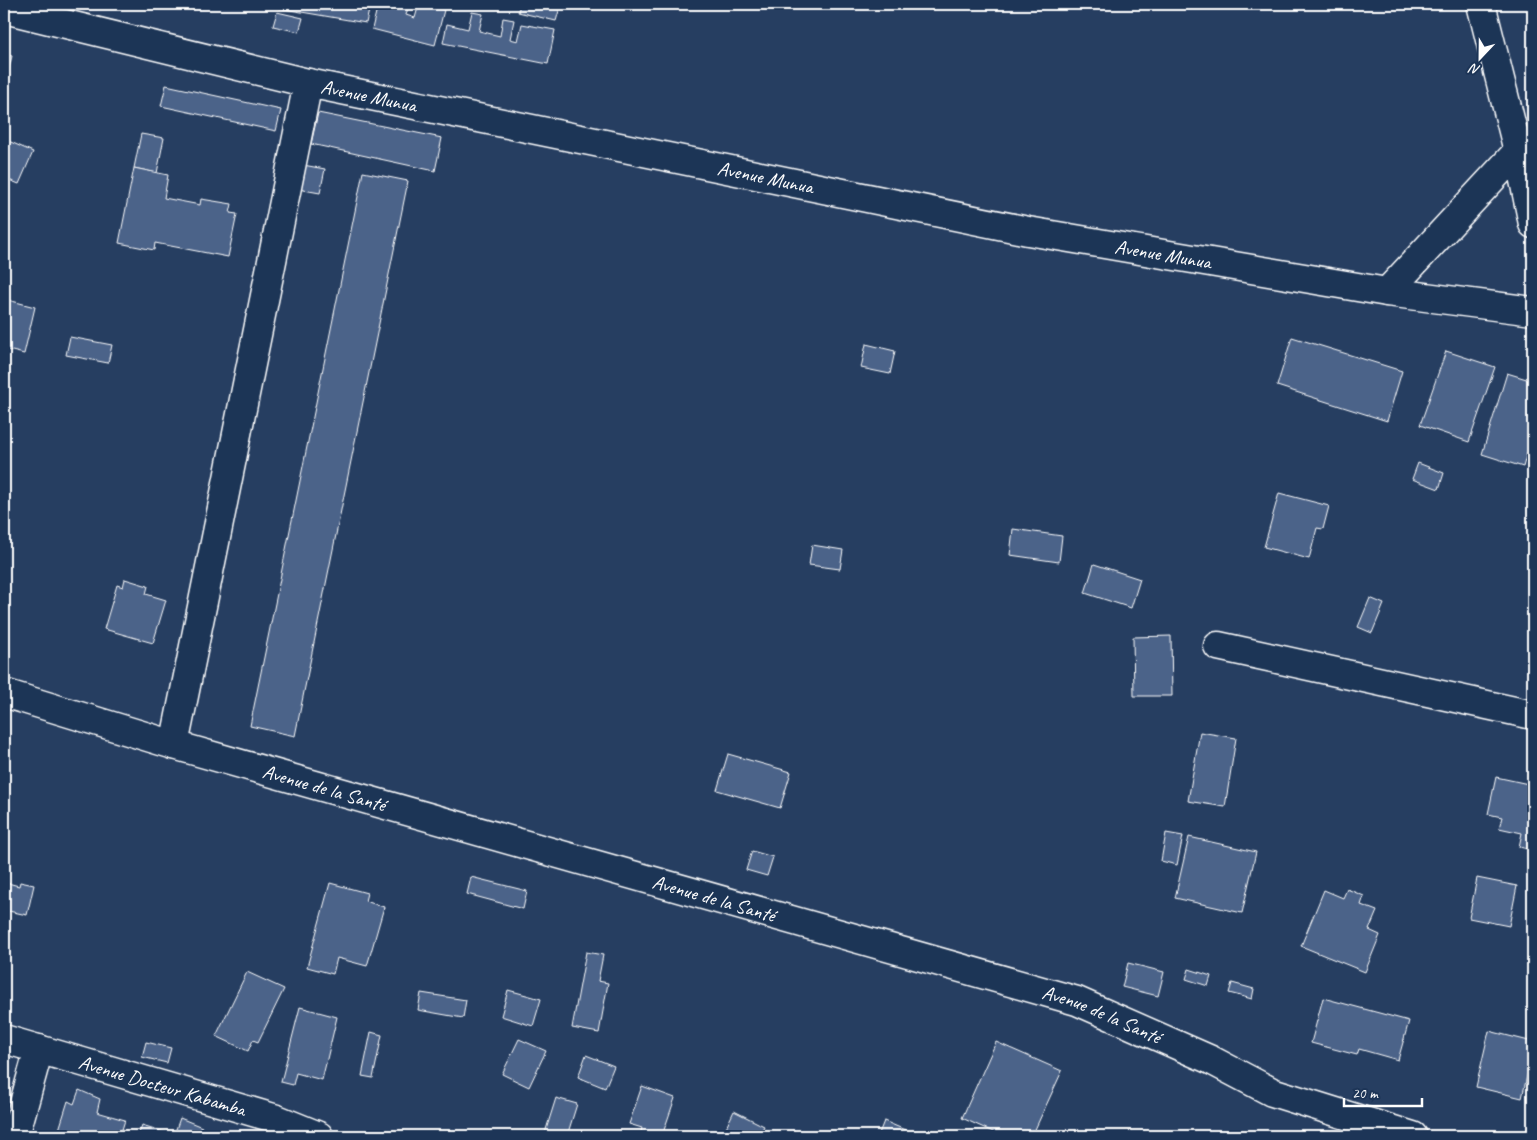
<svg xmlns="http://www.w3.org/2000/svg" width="1537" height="1140" font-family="Caveat,sans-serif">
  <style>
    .building { fill: #4c6389; stroke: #fff }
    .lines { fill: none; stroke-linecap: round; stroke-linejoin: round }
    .street-casing { stroke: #fff; stroke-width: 31 }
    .secondary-casing { stroke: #fff; stroke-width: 31 }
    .street { stroke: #1d3557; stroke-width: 28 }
    .secondary { stroke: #1d3557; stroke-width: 28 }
    .labels { text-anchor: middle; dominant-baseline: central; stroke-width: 4; stroke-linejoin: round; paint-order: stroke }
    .street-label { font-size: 20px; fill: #fff; stroke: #1d3557 }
  </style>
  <rect width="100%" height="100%" fill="#263e61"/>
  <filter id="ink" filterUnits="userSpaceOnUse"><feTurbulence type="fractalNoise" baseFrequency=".02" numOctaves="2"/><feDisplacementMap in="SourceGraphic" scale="10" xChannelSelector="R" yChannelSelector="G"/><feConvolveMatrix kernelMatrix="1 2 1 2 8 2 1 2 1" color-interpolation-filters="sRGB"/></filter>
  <g filter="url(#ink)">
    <g class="building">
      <path d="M279 4H357L370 6 366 23 278 8Z"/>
      <path d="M378 4H409L406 15 415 18 419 4 444 10 435 45 372 29Z"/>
      <path d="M520 4H561L556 21 518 12Z"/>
      <path d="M277 12 303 18 299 32 273 26Z"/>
      <path d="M472 12 483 14 479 31 500 36 503 18 514 20 510 39 518 41 522 24 555 30 548 64 443 43 447 24 468 29Z"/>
      <path d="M4 54 12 56 6 80 4 79Z"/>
      <path d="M166 85 281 110 276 131 161 106Z"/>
      <path d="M318 113 442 138 435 171 311 144Z"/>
      <path d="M141 134 164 138 157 173 134 168Z"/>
      <path d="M4 139 33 152 19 184 4 178Z"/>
      <path d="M303 165 325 169 320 193 298 189Z"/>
      <path d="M134 168 168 175 164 198 200 205 201 199 232 204 230 213 237 214 228 257 155 243 154 250 119 243Z"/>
      <path d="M363 172 408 181 295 736 250 726Z"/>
      <path d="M4 299 35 307 24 354 4 349Z"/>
      <path d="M70 337 112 345 108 363 66 355Z"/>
      <path d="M1292 337 1402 371 1387 421 1277 386Z"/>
      <path d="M866 344 895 351 890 374 861 368Z"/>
      <path d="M1446 351 1495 367 1469 442 1420 425Z"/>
      <path d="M1507 373 1533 381V432L1523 467 1482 454Z"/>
      <path d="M1418 463 1444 473 1439 489 1412 479Z"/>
      <path d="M1279 493 1329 506 1323 529 1317 528 1309 559 1264 547Z"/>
      <path d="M1013 529 1062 536 1059 562 1010 555Z"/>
      <path d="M812 545 843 550 840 569 809 565Z"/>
      <path d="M1094 564 1140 579 1131 608 1085 593Z"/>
      <path d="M125 579 148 586 146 594 166 600 153 643 104 629 117 585 123 587Z"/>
      <path d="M1370 598 1384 604 1372 633 1358 627Z"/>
      <path d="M1171 636 1172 696H1134L1133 637Z"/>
      <path d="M1200 732 1236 738 1225 807 1188 801Z"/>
      <path d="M728 754 791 772 780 808 717 790Z"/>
      <path d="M1496 777 1533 785V850L1519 847 1522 833 1499 828 1502 817 1488 814Z"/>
      <path d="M1166 833 1183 836 1177 865 1161 861Z"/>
      <path d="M1189 837 1256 852 1242 913 1175 898Z"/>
      <path d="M752 851 773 857 767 876 746 870Z"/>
      <path d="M471 877 527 891 523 909 467 894Z"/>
      <path d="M1477 878 1517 886 1509 926 1469 918Z"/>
      <path d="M4 882 19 886 20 882 34 885 27 915 4 910Z"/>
      <path d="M330 883 367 893 365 901 384 907 367 966 337 958 333 974 307 967Z"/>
      <path d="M1347 889 1364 896 1361 905 1377 911 1369 930 1380 935 1365 972 1301 946 1324 890 1343 898Z"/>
      <path d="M586 952 603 955 598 981 608 983 599 1033 572 1028Z"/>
      <path d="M1128 963 1164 972 1158 996 1122 987Z"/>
      <path d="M1189 969 1211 976 1208 986 1186 979Z"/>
      <path d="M247 972 284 989 258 1042 253 1040 248 1051 216 1036Z"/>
      <path d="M1232 983 1254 989 1252 999 1229 993Z"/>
      <path d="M508 990 541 999 533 1026 501 1016Z"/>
      <path d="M421 993 466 1000 463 1018 418 1010Z"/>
      <path d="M1323 998 1409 1021 1398 1060 1359 1049 1357 1055 1311 1043Z"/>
      <path d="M300 1007 337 1017 322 1080 296 1073 293 1085 281 1082Z"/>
      <path d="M1532 1017 1533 1018V1035L1529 1034Z"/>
      <path d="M1489 1031 1533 1042V1068L1529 1067 1522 1098 1476 1087Z"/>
      <path d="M371 1032 382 1035 373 1078 362 1076Z"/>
      <path d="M519 1039 546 1051 529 1087 502 1074Z"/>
      <path d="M146 1042 171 1048 167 1063 142 1057Z"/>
      <path d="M996 1042 1062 1071 1032 1136H1002L962 1118Z"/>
      <path d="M586 1055 614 1066 605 1088 578 1077Z"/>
      <path d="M642 1086 675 1098 662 1136 640 1134 642 1128 629 1124Z"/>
      <path d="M79 1090 100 1099 97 1112 125 1120 120 1136H57L68 1101 74 1104Z"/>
      <path d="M556 1098 577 1104 567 1136H544Z"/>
      <path d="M734 1111 764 1126 759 1136H751L742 1132 740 1136H722Z"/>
      <path d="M180 1118 202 1127 200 1136H138L142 1125 174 1135Z"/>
      <path d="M884 1121 919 1136H878Z"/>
    </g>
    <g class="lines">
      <defs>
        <g id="street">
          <path d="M1481 4 1518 151 1533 224"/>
          <path d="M1387 292 1518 151"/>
          <path d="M1218 646 1533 715"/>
          <path id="s1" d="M4 693 174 745 1077 1001 1211 1060 1272 1092 1413 1136"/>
          <path d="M174 745 308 83"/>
          <path id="s2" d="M4 1039 277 1119 319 1136"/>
          <path d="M15 1136 39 1049"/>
        </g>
        <g id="secondary">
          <path id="s3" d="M4 9 308 83 1028 231 1387 292 1533 311"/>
        </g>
      </defs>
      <use href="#street" class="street-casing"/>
      <use href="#secondary" class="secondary-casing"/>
      <use href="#street" class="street"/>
      <use href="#secondary" class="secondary"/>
    </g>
  </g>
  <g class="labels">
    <g class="street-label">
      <text stroke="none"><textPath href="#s3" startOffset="375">Avenue Munua</textPath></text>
      <text stroke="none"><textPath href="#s3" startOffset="780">Avenue Munua</textPath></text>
      <text stroke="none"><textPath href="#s3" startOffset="1185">Avenue Munua</textPath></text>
      <text stroke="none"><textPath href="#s1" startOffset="334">Avenue de la Santé</textPath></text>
      <text stroke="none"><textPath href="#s1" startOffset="739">Avenue de la Santé</textPath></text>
      <text stroke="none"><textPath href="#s1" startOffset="1144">Avenue de la Santé</textPath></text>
      <text stroke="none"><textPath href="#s2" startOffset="165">Avenue Docteur Kabamba</textPath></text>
    </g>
  </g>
  <rect width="1537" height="1140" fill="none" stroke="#1d3557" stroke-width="20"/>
  <rect x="10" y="10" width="1517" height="1120" fill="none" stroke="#fff" stroke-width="2" filter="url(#ink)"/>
  <g transform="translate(1480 58) rotate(202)" stroke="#1d3557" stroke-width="4" paint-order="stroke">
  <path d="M0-4L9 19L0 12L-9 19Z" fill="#ffffff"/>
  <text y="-8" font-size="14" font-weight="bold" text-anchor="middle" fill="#ffffff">N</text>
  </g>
  <path d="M1344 1098v8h78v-8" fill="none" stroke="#ffffff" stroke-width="2.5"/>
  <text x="1352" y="1098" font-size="15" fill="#ffffff" stroke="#1d3557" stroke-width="4" paint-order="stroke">20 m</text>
</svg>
